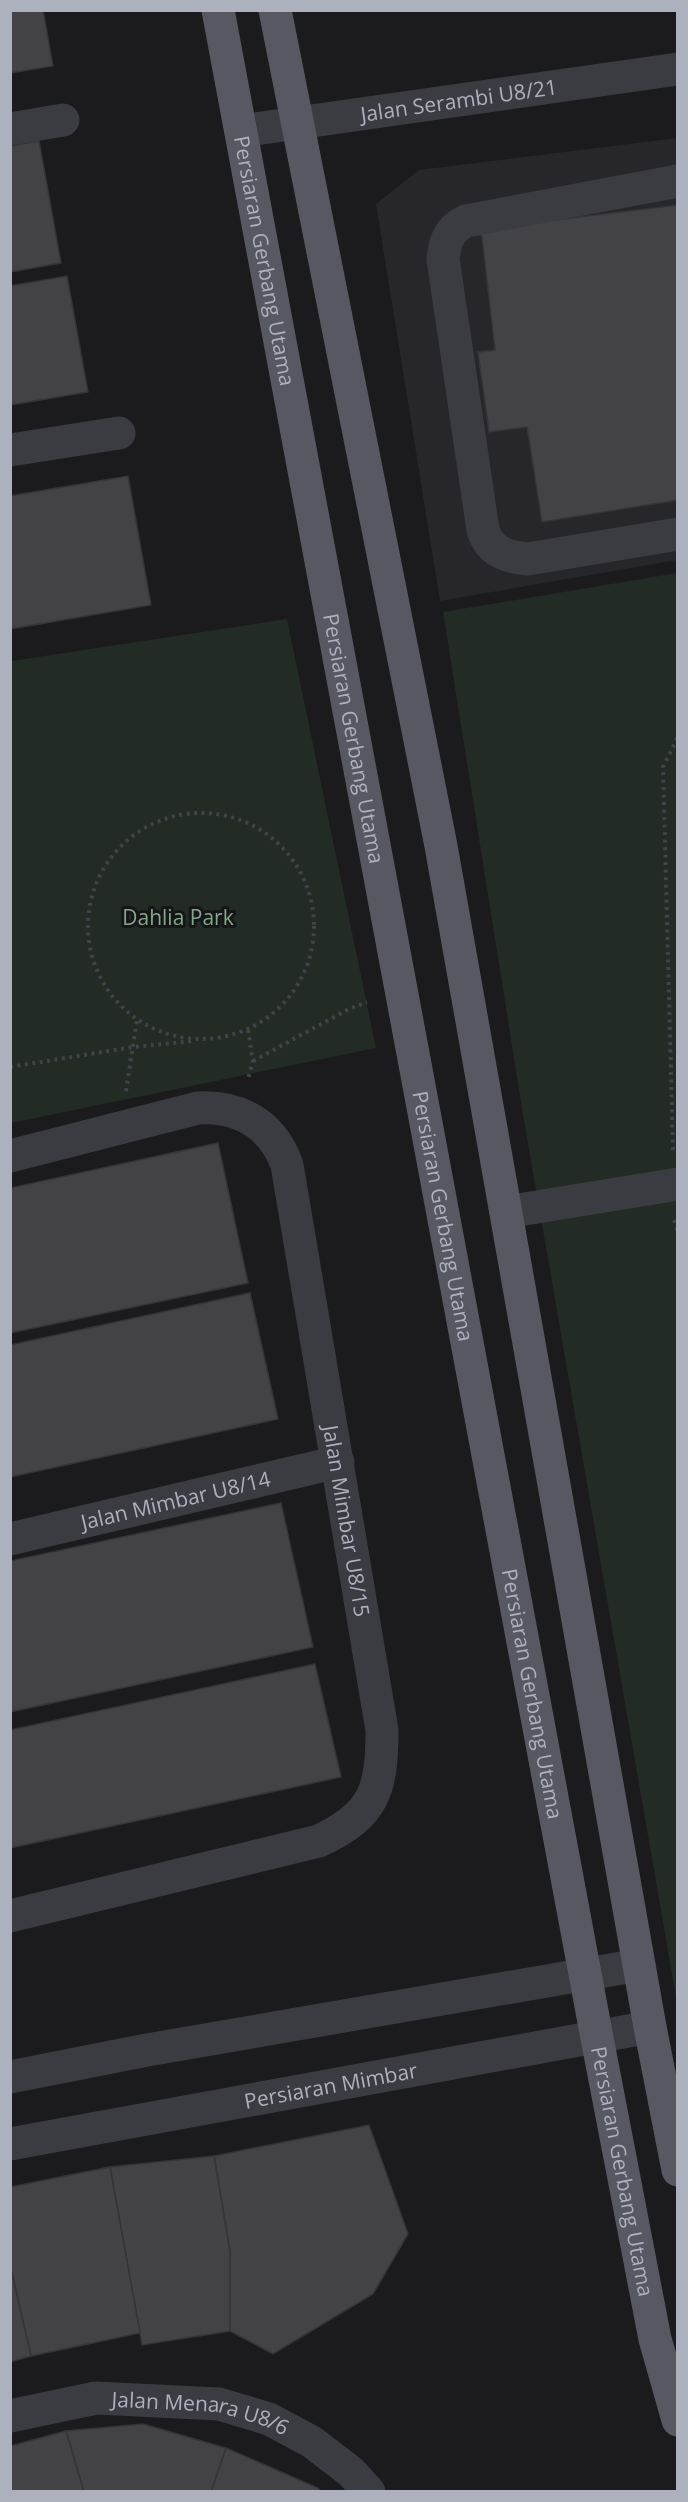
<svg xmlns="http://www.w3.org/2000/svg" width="688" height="2502" font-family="'Open Sans',sans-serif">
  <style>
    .built { fill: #27262a }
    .green { fill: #222b24 }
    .building { fill: #424247; stroke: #353439; stroke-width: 1.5 }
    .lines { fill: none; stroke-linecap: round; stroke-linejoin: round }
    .path { stroke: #414349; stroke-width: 4; stroke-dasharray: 3 4.5; stroke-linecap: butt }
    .minor { stroke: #3b3c42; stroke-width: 33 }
    .major { stroke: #575861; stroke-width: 33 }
    .labels { text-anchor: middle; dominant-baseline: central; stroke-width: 6; stroke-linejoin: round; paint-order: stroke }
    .street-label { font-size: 21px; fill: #adb0bd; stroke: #161518 }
    .park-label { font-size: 21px; fill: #83a889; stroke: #161518 }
  </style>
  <rect width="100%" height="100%" fill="#1b1a1d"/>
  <path class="built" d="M677 138V560L440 601 376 204 419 170Z"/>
  <g class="green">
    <path d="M677 573V2003L523 1115 443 612Z"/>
    <path d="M287 619 376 1048 11 1123V661Z"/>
  </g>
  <g class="building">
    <path d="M10 10H43L53 66 10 73Z"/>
    <path d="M39 141 61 263 10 272V146Z"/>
    <path d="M678 205V500L542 522 527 427 489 432 478 352 495 350 481 229Z"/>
    <path d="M67 276 88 392 10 405V286Z"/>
    <path d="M128 476 151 605 10 629V496Z"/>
    <path d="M218 1143 248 1283 10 1333V1188Z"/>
    <path d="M250 1293 278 1419 10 1477V1345Z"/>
    <path d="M281 1503 313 1647 10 1712V1561Z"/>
    <path d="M315 1664 341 1777 10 1848V1730Z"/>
    <path d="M369 2125 408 2234 373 2294 273 2354 230 2331V2252L214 2156Z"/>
    <path d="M214 2156 230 2252V2331L142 2345 110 2167Z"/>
    <path d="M110 2167 140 2333 31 2356 10 2265V2187Z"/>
    <path d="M10 2265 31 2356 10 2362Z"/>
    <path d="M143 2424 226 2448 211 2492H84L66 2431Z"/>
    <path d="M66 2431 84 2492H10V2446Z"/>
    <path d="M226 2448 318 2488 321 2492H211Z"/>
  </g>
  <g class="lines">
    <g class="path">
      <circle cx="201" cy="926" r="113"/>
      <path d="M248 1030 253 1061 248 1079"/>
      <path d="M253 1061 349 1009 367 1002"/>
      <path d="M10 1067 133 1047 194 1041"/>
      <path d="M126 1091 137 1020"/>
      <path d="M673 1150 663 767 678 737"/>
      <path d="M674 1220 678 1231"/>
    </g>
    <g class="minor">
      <path d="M10 129 63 120"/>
      <path id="s1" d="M241 131 678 69"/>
      <path d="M678 181 466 221C449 229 445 241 443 259L483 530C490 552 507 557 528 559L678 534"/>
      <path d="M10 450 119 433"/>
      <path id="s2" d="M10 1156 198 1108C240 1106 272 1124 287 1165L382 1730C382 1789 375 1815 319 1841L10 1916"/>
      <path d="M506 1212 678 1184"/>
      <path id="s3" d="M10 1539 338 1462"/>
      <path d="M10 2077 147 2050 639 1965"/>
      <path id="s4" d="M10 2144 650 2027"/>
      <path id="s5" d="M10 2416 96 2398 219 2404 269 2419 312 2442 351 2472 369 2492"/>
    </g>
    <g class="major">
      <path id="s6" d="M218 10 597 2038 655 2339 678 2420"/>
      <path d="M275 10 441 846 650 2027 678 2170"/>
    </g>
  </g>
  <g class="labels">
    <g class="street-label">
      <text stroke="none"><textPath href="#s1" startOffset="220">Jalan Serambi U8/21</textPath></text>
      <text stroke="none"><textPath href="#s6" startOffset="255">Persiaran Gerbang Utama</textPath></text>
      <text stroke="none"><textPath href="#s6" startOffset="741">Persiaran Gerbang Utama</textPath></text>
      <text stroke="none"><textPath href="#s6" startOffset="1227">Persiaran Gerbang Utama</textPath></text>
      <text stroke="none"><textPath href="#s3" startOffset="170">Jalan Mimbar U8/14</textPath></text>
      <text stroke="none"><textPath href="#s2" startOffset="669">Jalan Mimbar U8/15</textPath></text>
      <text stroke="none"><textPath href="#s6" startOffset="1713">Persiaran Gerbang Utama</textPath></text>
      <text stroke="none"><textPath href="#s4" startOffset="326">Persiaran Mimbar</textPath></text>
      <text stroke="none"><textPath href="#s6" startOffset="2199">Persiaran Gerbang Utama</textPath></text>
      <text stroke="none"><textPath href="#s5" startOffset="194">Jalan Menara U8/6</textPath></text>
    </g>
    <g class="park-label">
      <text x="178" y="917">Dahlia Park</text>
    </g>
  </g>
  <rect width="688" height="2502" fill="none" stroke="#adb0bd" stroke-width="24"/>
</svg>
